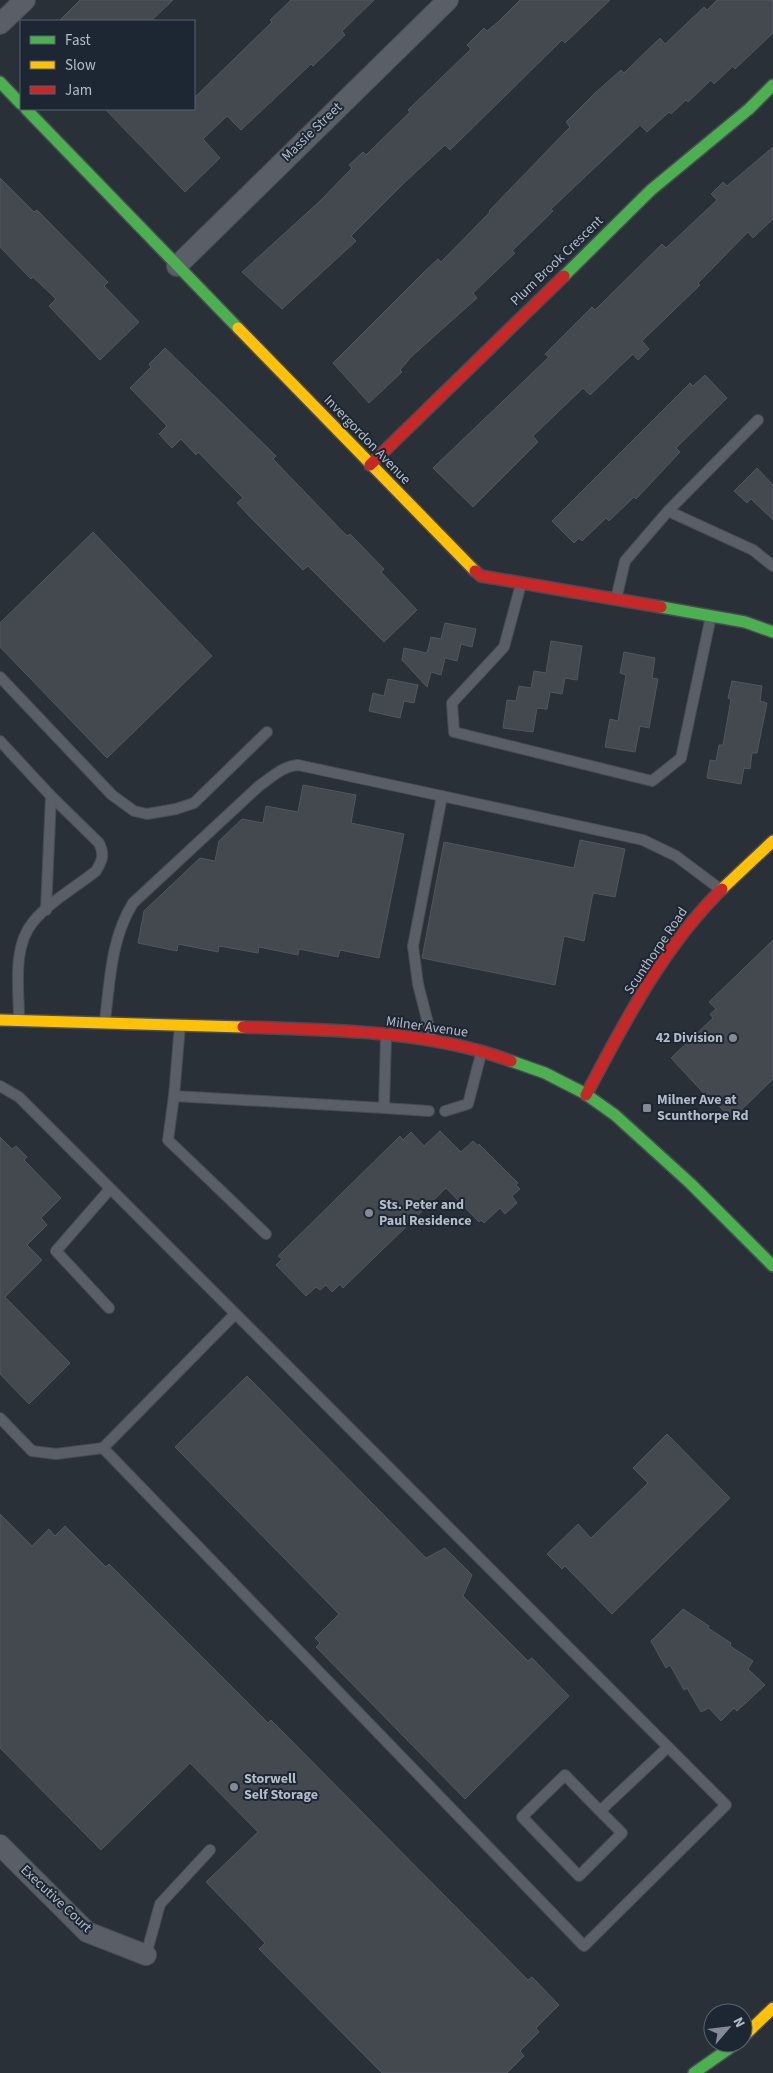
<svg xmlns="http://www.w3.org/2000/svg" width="773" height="2073" font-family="'Source Sans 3',sans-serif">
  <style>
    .building { fill: #444950; stroke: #52575f }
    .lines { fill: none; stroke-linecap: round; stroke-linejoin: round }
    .lane-casing { stroke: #484c53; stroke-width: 12 }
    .street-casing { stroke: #484c53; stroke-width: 22 }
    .fast-casing { stroke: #484c53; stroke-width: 14 }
    .slow-casing { stroke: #484c53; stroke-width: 14 }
    .jam-casing { stroke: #484c53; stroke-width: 14 }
    .lane { stroke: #5a5e66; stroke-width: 10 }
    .street { stroke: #5a5e66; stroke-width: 20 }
    .fast { stroke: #4caf50; stroke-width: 11 }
    .slow { stroke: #ffc107; stroke-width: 11 }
    .jam { stroke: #c62828; stroke-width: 11 }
    .poi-dot { fill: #848b96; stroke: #1d2633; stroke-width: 2 }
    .labels { text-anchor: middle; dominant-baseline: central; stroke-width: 4; stroke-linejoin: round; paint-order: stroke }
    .street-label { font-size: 14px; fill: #b4bcc9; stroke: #1d2633 }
    .poi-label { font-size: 14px; font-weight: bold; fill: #b4bcc9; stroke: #1d2633; text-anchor: start }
  </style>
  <rect width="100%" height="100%" fill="#2a3038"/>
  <g class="building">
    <path d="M80 0H173L151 21H59Z"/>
    <path d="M291 0H374L342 31 345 35 313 66 311 64 241 130 227 116 203 139 220 158 185 192 105 109H194V98L272 22 270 20Z"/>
    <path d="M520 0H610L565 43 562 40 450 150 445 145 403 184 351 236 356 241 282 309 242 272 320 201 352 168 349 165 363 152 366 155 410 112 408 110 471 49 467 45 484 28 487 31 499 21Z"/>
    <path d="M717 0H773V33L735 69 733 66 714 84 711 80 688 102 686 100 671 114 669 112 647 132 640 125 551 209 553 211 512 251 515 253 473 293 477 298 411 357 400 370 402 372 369 403 333 363 424 272 438 259 441 262 490 212 489 211 570 127 566 122 595 93 621 70 624 73 660 38 665 44 704 7 707 10Z"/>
    <path d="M773 147V219L753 238 748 232 698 283 700 285 642 341 649 349 638 360 633 354 590 395 583 388 533 436 538 442 473 507 433 468 549 357 545 354 592 307 595 310 662 244 666 248 717 200 711 194 723 182 727 186Z"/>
    <path d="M0 178 34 212 37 210 108 282 104 286 139 322 100 360 49 306 56 299 33 277 31 279 0 247Z"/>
    <path d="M165 348 269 449 276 456 273 459 347 536 350 534 384 569 381 572 417 610 384 642 308 566 303 570 250 517 237 503 243 498 198 452 196 455 181 439 172 448 159 434 167 426 130 388 151 367 149 364Z"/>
    <path d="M705 375 727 398 676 448 680 452 636 499 634 497 609 521 606 518 582 541 579 538 574 543 552 521 690 383 693 386Z"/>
    <path d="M757 468 773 485V520L751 499 747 503 734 491Z"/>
    <path d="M93 532 212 656 107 758 0 647V623Z"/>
    <path d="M445 623 476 629 472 647 461 644 457 661 445 658 441 675 431 672 427 687 402 660 404 648 427 653 431 637 441 639Z"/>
    <path d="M551 641 582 646 577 680 565 678 562 694 550 692 547 709 537 708 533 732 503 728 507 700 516 701 519 686 531 688 534 671 546 673Z"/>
    <path d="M624 652 655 658 652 678 658 679 649 728 640 726 635 752 605 747 610 719 618 721 626 675 620 673Z"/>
    <path d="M388 679 418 685 414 703 404 701 400 718 369 711 373 693 384 696Z"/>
    <path d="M732 681 762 686 760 701 767 703 757 753H752L750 769 744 768 741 784 707 778 710 760 716 761 719 745H723L731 699 728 698Z"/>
    <path d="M303 785 356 795 351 823 404 834 379 958 340 950 338 957 299 949 298 955 259 947 258 953 219 946 218 952 178 944 177 951 138 943 144 911 200 858 215 861 219 841 242 819 263 823 266 806 298 812Z"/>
    <path d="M580 840 625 849 615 897 593 893 584 941 564 936 555 985 422 958 444 842 574 868Z"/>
    <path d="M773 940V1079L732 1119 713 1100 711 1101 671 1058 713 1018 710 1014 716 1009 709 1002Z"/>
    <path d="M440 1131 461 1152 473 1141 478 1146 479 1144 518 1183 516 1185 520 1189 512 1196 517 1203 505 1214 500 1208 484 1223 481 1220 479 1222 446 1188 343 1288 340 1284 332 1292 326 1285 320 1290 316 1287 306 1296 276 1265 282 1259 278 1256 400 1136 403 1140 411 1132 424 1146Z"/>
    <path d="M0 1137 12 1149 16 1146 27 1157 24 1160 61 1198 41 1218 47 1225 27 1245 42 1260 5 1297 70 1363 29 1404 0 1374Z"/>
    <path d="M247 1376 426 1558 445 1548 472 1575 463 1596 528 1661 532 1658 569 1696 465 1799 316 1647 320 1643 315 1638 339 1614 175 1447Z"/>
    <path d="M667 1434 730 1498 612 1614 565 1566 562 1569 547 1554 578 1524 591 1538 648 1483 633 1468Z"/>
    <path d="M0 1514 32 1546 49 1529 55 1536 65 1526 106 1567 109 1564 268 1723 271 1720 528 1980 532 1977 559 2005 536 2028 539 2032 520 2051 524 2056 507 2073H382L259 1949 265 1943 206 1882 258 1832 190 1763 101 1850 0 1748Z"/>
    <path d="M683 1609 709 1626 708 1628 731 1643 730 1646 753 1661 748 1669 765 1685 737 1711 734 1708 721 1721 709 1708 701 1712 687 1688 684 1690 670 1665 666 1668 651 1641Z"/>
  </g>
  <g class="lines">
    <defs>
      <g id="lane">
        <path d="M668 511 753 550 773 566"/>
        <path d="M521 584 504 647 452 703 454 732 652 781 681 758 711 616"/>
        <path d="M616 599 625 561 668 511 758 420"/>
        <path d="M0 677 112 795 134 811 147 814 176 809 194 803 267 732"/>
        <path d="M0 741 51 796 99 843C105 855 102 861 96 871 76 887 49 902 33 922 12 947 19 989 19 1019"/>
        <path d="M46 910 51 796"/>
        <path d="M105 1020C110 981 111 938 133 903L259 786C272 777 283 766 298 765L442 796"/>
        <path d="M432 1039 418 984 413 946 442 796 643 840 676 856 720 889"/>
        <path d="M0 1086 19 1097 726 1805 584 1946 103 1448 235 1314"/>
        <path d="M174 1096 180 1025"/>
        <path d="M384 1108 429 1111"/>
        <path d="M445 1111 468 1104 481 1054"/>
        <path d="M266 1234 168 1140 174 1096 384 1108 386 1037"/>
        <path d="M109 1308 56 1251 110 1189"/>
        <path d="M0 1418 32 1451 56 1454 103 1448"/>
        <path d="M600 1811 622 1833 579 1876 522 1817 565 1775 600 1811 668 1747"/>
        <path d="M146 1955 160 1904 210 1850"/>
      </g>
      <g id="street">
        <path d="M0 24 25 0"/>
        <path d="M177 266 448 0"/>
        <path d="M0 1845 87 1932 146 1955"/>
      </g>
      <g id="fast">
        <path d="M0 82 21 104"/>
        <path d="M26 109 238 328"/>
        <path d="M564 276 651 190 749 109 773 85"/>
        <path d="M661 607 745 622 773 632"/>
        <path d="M511 1061 545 1073 584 1093 615 1115 691 1184 773 1266"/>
        <path d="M694 2073 734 2045"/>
      </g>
      <g id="slow">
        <path d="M238 328 475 571"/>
        <path d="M722 889 773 841"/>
        <path d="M0 1020 243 1027"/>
        <path d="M743 2037 773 2008"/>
      </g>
      <g id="jam">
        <path d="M370 465 564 276"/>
        <path d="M475 571 481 576 661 607"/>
        <path d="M243 1027C331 1030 427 1030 511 1061"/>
        <path d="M586 1095C624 1023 663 947 722 889"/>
      </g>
    </defs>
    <use href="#lane" class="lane-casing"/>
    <use href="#street" class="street-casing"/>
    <use href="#fast" class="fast-casing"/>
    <use href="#slow" class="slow-casing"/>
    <use href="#jam" class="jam-casing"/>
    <use href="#lane" class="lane"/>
    <use href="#street" class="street"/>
    <use href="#fast" class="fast"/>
    <use href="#slow" class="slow"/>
    <use href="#jam" class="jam"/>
  </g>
  <g class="poi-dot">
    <circle cx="733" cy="1038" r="5"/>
    <rect x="642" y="1103" width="10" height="10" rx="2.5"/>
    <circle cx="369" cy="1213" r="5"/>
    <circle cx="234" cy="1787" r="5"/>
  </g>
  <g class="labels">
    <g class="street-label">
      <text transform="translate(312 132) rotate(-44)">Massie Street</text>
      <text transform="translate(557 261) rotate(-44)">Plum Brook Crescent</text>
      <text transform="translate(367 440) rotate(46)">Invergordon Avenue</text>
      <text transform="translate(656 951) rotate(-56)">Scunthorpe Road</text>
      <text transform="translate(427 1027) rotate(8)">Milner Avenue</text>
      <text transform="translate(56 1899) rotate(43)">Executive Court</text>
    </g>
    <g class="poi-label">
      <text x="723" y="1038" text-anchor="end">42 Division</text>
      <text x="657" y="1100">Milner Ave at<tspan x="657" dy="16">Scunthorpe Rd</tspan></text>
      <text x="379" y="1205">Sts. Peter and<tspan x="379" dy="16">Paul Residence</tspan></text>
      <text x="244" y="1779">Storwell<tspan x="244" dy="16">Self Storage</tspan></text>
    </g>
  </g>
  <rect x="20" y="20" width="175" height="90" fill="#1d2633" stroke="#59626f"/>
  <rect x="30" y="36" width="25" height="8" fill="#4caf50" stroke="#59626f"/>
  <text x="65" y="45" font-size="15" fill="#b4bcc9">Fast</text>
  <rect x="30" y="61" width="25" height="8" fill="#ffc107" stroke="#59626f"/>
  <text x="65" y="70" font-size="15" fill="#b4bcc9">Slow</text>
  <rect x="30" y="86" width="25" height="8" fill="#c62828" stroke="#59626f"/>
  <text x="65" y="95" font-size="15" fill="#b4bcc9">Jam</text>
  <g transform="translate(728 2028) rotate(62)"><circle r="24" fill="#1d2633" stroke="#59626f"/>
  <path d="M0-4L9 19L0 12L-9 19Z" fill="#848b96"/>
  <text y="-8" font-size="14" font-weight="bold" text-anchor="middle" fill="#b4bcc9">N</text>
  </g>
</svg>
